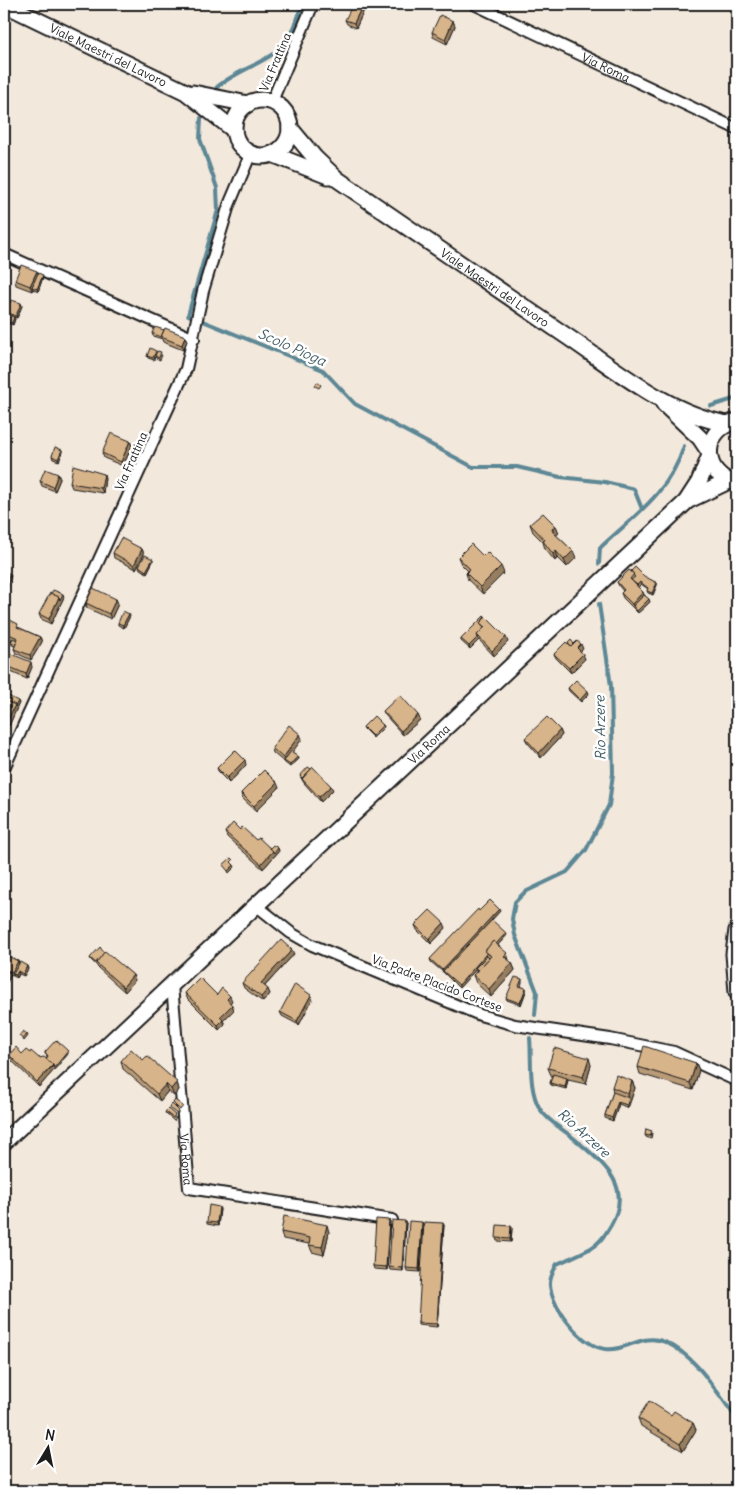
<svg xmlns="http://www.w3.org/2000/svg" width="741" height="1495" font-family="Delius,sans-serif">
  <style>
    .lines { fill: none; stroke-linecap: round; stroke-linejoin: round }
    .stream { stroke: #5c8795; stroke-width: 4 }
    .minor-casing { stroke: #1c1c1c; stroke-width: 14 }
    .secondary-casing { stroke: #1c1c1c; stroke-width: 19 }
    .minor { stroke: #fff; stroke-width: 10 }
    .secondary { stroke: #fff; stroke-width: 15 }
    .wall { fill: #ba9b77; stroke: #1c1c1c }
    .shaded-wall { fill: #977e61; stroke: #1c1c1c }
    .building { fill: #d8b48a; stroke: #1c1c1c }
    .labels { text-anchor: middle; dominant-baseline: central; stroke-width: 5; stroke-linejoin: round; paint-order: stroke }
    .street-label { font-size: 12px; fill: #1c1c1c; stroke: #fff }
    .water-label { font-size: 14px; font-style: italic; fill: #415b63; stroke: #fff }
  </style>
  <rect width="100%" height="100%" fill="#f3e8dc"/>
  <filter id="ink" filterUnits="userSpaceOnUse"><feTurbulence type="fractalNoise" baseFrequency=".02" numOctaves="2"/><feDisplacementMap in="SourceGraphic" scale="10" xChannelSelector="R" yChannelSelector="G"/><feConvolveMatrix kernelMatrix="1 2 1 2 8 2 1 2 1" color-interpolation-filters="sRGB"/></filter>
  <g filter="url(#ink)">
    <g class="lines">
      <g class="stream">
        <path d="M217 87C237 70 267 63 286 43 294 34 298 15 303 4"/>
        <path d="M201 118 200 139 217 188 218 210 188 315 323 370 355 404 473 467H517L560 477 605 482 634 489 642 509"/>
        <path d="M711 406 737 398"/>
        <path d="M599 564 600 548C634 516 670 492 684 446"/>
        <path d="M535 1015 537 992 515 935 512 919 515 902 525 892 567 872 586 850 609 805 613 773 611 686 599 604"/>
        <path d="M530 1038C532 1061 528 1089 540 1109 549 1123 565 1130 577 1141 605 1165 633 1187 611 1225 606 1234 600 1243 591 1248 580 1254 568 1259 557 1264 554 1270 549 1278 550 1286 553 1309 582 1346 605 1349 626 1352 643 1332 665 1342 697 1356 716 1392 737 1419"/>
      </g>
      <defs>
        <g id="minor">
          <path id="s1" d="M476 5 737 129"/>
          <path d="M272 101 313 4"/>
          <path d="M4 254 194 339"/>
          <path d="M4 768 186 369 203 291 229 205 251 153"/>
          <path d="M257 906 291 933 312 945 480 1015 515 1025 610 1039 674 1052 737 1081"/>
          <path id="s2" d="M172 985 189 1188 392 1220"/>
        </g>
        <g id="secondary">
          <path id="s3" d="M4 4 186 92 234 130"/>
          <path d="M193 93 248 104"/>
          <circle cx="262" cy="128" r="28"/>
          <path id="s4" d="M290 128 315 158 337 179C412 230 487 282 562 333 613 367 666 413 727 424"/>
          <path d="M272 154 328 176"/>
          <path d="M664 404 700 438 708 450"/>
          <path d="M733 422C700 432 702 477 737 483"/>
          <path d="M687 501 729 481"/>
          <path d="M737 930 734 954 737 992"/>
          <path id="s5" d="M4 1142 686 502 699 482 709 458"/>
        </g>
      </defs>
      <use href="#minor" class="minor-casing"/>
      <use href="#secondary" class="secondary-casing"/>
      <use href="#minor" class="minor"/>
      <use href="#secondary" class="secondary"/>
    </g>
    <g class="wall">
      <path d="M365 8 356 28 347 24 345 20Z"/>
      <path d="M453 21 455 26 447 44 433 37 432 32Z"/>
      <path d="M43 277 38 292 33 289 32 291 16 285 15 280Z"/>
      <path d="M22 306 17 318 7 314 6 312Z"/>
      <path d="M15 319 13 325 4 322V320Z"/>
      <path d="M164 330 185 336 187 341 183 350 163 342 162 339 153 336 152 333Z"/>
      <path d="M162 355 160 360 156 358 155 357 154 360 148 358 147 356Z"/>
      <path d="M130 441 132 446 123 466 104 458 102 453Z"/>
      <path d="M62 450 63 452 59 461 53 459 52 456Z"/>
      <path d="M58 474 60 479 55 491 42 486 40 481Z"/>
      <path d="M105 478 103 493 72 488 70 483Z"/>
      <path d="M530 524 556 526 559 533 556 535 573 551 576 558 567 567 558 558 555 561 545 549 543 542 533 532Z"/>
      <path d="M142 549 144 554 136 569 114 558 113 553Z"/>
      <path d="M483 556 504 573 483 594 468 580 466 573 468 571 461 564 458 557Z"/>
      <path d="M153 561 147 573 140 569 139 566Z"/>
      <path d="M631 571 657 583V585L653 595 648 593 647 591 648 589 641 584 638 587 650 602 638 613 623 598 621 593 623 591 619 586 617 582Z"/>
      <path d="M64 597 51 624 41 619 39 614Z"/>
      <path d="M116 599 118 604 111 619 87 608 86 603Z"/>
      <path d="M130 616 124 628 118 625V623Z"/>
      <path d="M484 616 508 642 494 656 479 640 470 649 461 641V639Z"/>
      <path d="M4 623 20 628 40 637 42 642 31 660 16 653 14 649 15 646 12 645 11 642 12 639H11L10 643 4 640Z"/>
      <path d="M568 643 574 644 583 649 580 652 585 659 571 673 556 658 554 654Z"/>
      <path d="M4 652 32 667 27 679 4 669Z"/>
      <path d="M568 688 589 694 581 702 569 691Z"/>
      <path d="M4 694 19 703 9 726 4 724Z"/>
      <path d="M383 711 418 715 420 720 403 735 385 715Z"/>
      <path d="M383 725 384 727 373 738 364 729 363 727Z"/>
      <path d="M560 730 562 735 541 758 527 742 525 738Z"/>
      <path d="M302 739 292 752 298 756 299 759 290 767 285 763 273 753 272 748Z"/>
      <path d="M246 765 229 783 219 773 217 768Z"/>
      <path d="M300 776 333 790 321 802 304 783Z"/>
      <path d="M279 788 256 811 242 798 241 793Z"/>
      <path d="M240 830 256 840 270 848H278L279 851 263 869 227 837 225 832Z"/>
      <path d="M479 911H500L479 934 507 935 498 945 509 961 512 963 515 970 491 997 476 983 473 975 477 971 476 969 459 988 443 972 431 962 430 959Z"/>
      <path d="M415 925 446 928 431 944 417 930Z"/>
      <path d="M104 953 133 975 135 980 125 992 98 968 97 966 91 960 90 958Z"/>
      <path d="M4 954 18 961 19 964 27 966 28 969 24 976 19 974 17 978 11 975 4 987Z"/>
      <path d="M294 954 265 986 270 994 263 1002 244 988 242 983Z"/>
      <path d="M522 979V982L521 987 526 988V991L521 1005 507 1000 506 998Z"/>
      <path d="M185 993 217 995 232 1001 230 1003 232 1005 234 1010 223 1021 225 1024 219 1030 187 998Z"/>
      <path d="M311 995 312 1000 299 1025 282 1016 280 1012Z"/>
      <path d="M45 1052 68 1054 39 1087 10 1059 9 1055 22 1054 39 1058 46 1059 48 1057 45 1054Z"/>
      <path d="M143 1060 177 1082 179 1090 174 1096 168 1091 160 1101 123 1069 121 1061Z"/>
      <path d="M696 1063 699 1070 693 1090 640 1074 638 1067Z"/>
      <path d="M591 1065 586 1084 568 1080 566 1089 551 1085 550 1083 553 1076 551 1075 548 1068Z"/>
      <path d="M632 1081 635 1088 628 1108 619 1104 613 1121 605 1118V1115L613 1092 612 1087Z"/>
      <path d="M165 1112 176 1118 174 1121 166 1114Z"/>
      <path d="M652 1133 651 1139 646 1137 645 1135Z"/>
      <path d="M220 1209 218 1226 207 1224V1222Z"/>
      <path d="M389 1220 390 1222 387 1270 374 1269 373 1266Z"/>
      <path d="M406 1223 403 1271 390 1270 389 1267Z"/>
      <path d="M423 1224 420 1272 407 1271 406 1268Z"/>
      <path d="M444 1225 437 1327 418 1325V1323Z"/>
      <path d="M511 1226 512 1228 511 1242 497 1241 496 1238Z"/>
      <path d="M281 1232H329L324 1255 312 1252 309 1244 283 1239Z"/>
      <path d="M671 1415 693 1423 696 1430 683 1451 641 1426 638 1418Z"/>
    </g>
    <g class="shaded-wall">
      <path d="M363 4 365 8 356 28 354 23Z"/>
      <path d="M453 21 455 26 447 44 445 39Z"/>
      <path d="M37 271 39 275 32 287 33 289 32 291 30 286Z"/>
      <path d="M43 275V277L38 292 37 289Z"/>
      <path d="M21 303 22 306 17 318 16 316Z"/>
      <path d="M14 317 15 319 13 325 12 323Z"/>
      <path d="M185 336 187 341 183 350 182 345Z"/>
      <path d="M130 441 132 446 123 466 121 462Z"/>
      <path d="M62 450 63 452 59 461 58 459Z"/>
      <path d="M58 474 60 479 55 491 53 487Z"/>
      <path d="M104 474 105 478 103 493 101 488Z"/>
      <path d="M556 526 559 533 555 536 552 529Z"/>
      <path d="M142 549 144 554 136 569 134 565Z"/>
      <path d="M556 551 558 558 555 561 553 554Z"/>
      <path d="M573 551 576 558 567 567 564 560Z"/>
      <path d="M153 559V561L147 573 146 571Z"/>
      <path d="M501 566 504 573 483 594 480 587Z"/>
      <path d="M10 574 11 576 8 583 7 580Z"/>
      <path d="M7 579 9 584 4 596V587Z"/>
      <path d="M640 582 641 584 637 589 636 586Z"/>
      <path d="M657 583V585L653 595 652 593Z"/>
      <path d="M643 592 645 597 633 606 632 604Z"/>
      <path d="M63 594 64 597 51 624 49 619 59 597Z"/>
      <path d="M116 599 118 604 111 619 109 614Z"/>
      <path d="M649 599 650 602 638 613 637 611Z"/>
      <path d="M129 614 130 616 124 628 123 625Z"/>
      <path d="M40 637 42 642 31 660 30 655Z"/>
      <path d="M478 637 479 640 470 649 469 646Z"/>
      <path d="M506 637 508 642 494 656 492 651Z"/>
      <path d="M581 644 583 649 579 653 577 648Z"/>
      <path d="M583 654 585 659 571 673 569 668Z"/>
      <path d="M31 662 32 667 27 679 26 674Z"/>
      <path d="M588 691 589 694 581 702 580 700Z"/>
      <path d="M18 701 19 703 9 726 7 721 15 705Z"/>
      <path d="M418 715 420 720 403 735 401 731Z"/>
      <path d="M383 725 384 727 373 738 372 736Z"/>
      <path d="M560 730 562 735 541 758 539 753Z"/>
      <path d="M300 734 302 739 285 762 284 761 283 758Z"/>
      <path d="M298 756 299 759 290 767V765Z"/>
      <path d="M245 760 246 765 229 783 227 778Z"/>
      <path d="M277 783 279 788 256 811 254 806Z"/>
      <path d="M331 786 333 790 321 802 319 797Z"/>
      <path d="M278 848 279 851 263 869 261 864 273 851Z"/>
      <path d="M234 865 235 867 229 873 228 871Z"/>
      <path d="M499 909 500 911 443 972 442 970Z"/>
      <path d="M444 923 446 928 431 944 429 939Z"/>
      <path d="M506 933 507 935 489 955 487 953Z"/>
      <path d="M292 950 294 954 263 988 261 983Z"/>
      <path d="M507 953 509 960 504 956Z"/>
      <path d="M486 954 487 957 459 988V985Z"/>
      <path d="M18 961 20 966 13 974 14 976 12 972Z"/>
      <path d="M512 963 515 970 491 997 489 989Z"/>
      <path d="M27 966 28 969 24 976 23 974Z"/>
      <path d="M9 970 11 975 4 987V979Z"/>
      <path d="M18 971 19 974 17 978 16 975Z"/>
      <path d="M133 975 135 980 125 992 123 987Z"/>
      <path d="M526 988V991L521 1005 520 1003Z"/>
      <path d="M268 989 270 994 263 1002 261 997Z"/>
      <path d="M311 995 312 1000 299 1025 297 1021Z"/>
      <path d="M230 996 232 1001 229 1004 227 999Z"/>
      <path d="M232 1005 234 1010 223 1021 225 1024 219 1030 218 1025 220 1017Z"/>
      <path d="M6 1031 7 1033 4 1038V1034Z"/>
      <path d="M27 1034 28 1036 24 1041 23 1039Z"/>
      <path d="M68 1051V1054L39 1087 37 1082Z"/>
      <path d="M589 1058 591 1065 586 1084 583 1077Z"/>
      <path d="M696 1063 699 1070 693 1090 690 1083Z"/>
      <path d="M567 1078 568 1080 566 1089 565 1087Z"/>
      <path d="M632 1081 635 1088 628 1108 627 1105 629 1098 628 1094Z"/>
      <path d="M177 1082 179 1090 174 1096 171 1089Z"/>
      <path d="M166 1084 168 1091 160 1101 157 1094Z"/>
      <path d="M618 1102 619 1104 613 1121 612 1118Z"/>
      <path d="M219 1207 220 1209 218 1226 217 1223Z"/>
      <path d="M389 1220 390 1222 387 1270 386 1267Z"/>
      <path d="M405 1221 406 1223 403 1271 402 1268Z"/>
      <path d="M422 1222 423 1224 420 1272 419 1269Z"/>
      <path d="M443 1223 444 1225 437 1327V1324Z"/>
      <path d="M327 1225 329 1232 324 1255 322 1247Z"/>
      <path d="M511 1226 512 1228 511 1242 510 1239Z"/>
      <path d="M693 1423 696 1430 683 1451 680 1444Z"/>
    </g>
    <g class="building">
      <path d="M353 4H363L354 23 345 20Z"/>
      <path d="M440 15 453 21 445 39 432 32Z"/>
      <path d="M21 265 37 271 30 286 15 280Z"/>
      <path d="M38 273 43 275 37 289 32 287Z"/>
      <path d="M11 300 21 303 16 316 6 312Z"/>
      <path d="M6 314 14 317 12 323 4 320Z"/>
      <path d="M155 327 164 330 161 337 152 333Z"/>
      <path d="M165 328 185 336 182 345 161 337Z"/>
      <path d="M150 348 156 351 153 358 147 356Z"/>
      <path d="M157 351 161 352 159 358 155 356Z"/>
      <path d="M317 382 321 385 319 388 315 386Z"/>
      <path d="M111 433 130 441 121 462 102 453Z"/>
      <path d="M55 447 62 450 58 459 52 456Z"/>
      <path d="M73 465 104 474 101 488 70 483Z"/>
      <path d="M45 469 58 474 53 487 40 481Z"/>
      <path d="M543 513 556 526 552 529 553 532 573 551 564 560 556 551 553 554 543 541 545 540 530 524Z"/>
      <path d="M121 538 142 549 134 565 113 553Z"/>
      <path d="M471 544 483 556 487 552 501 566 480 587 466 573 470 569 458 557Z"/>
      <path d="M145 555 153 559 146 571 139 566Z"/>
      <path d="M635 567 644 576 657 583 652 593 647 591 648 588 640 582 637 585 631 580 635 577 633 575 634 574 631 571Z"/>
      <path d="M629 570 634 574 630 579 643 592 632 604 621 593 624 590 617 582Z"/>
      <path d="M4 571 10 574 7 580 4 578Z"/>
      <path d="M4 578 7 579 4 587Z"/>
      <path d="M93 588 116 599 109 614 86 603Z"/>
      <path d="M53 590 63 594 60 600 59 597 51 594Z"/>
      <path d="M50 593 59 597 49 619 39 614Z"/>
      <path d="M644 595 649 599 637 611 633 606Z"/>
      <path d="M123 611 129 614 123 625 118 623Z"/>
      <path d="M484 616 485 617 480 623 481 625 484 628 477 635 478 637 469 646 461 639Z"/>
      <path d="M486 617 506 637 492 651 477 635 485 627 480 623Z"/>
      <path d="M6 618 18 624 17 627 40 637 30 655 14 649 18 638 4 632V623Z"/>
      <path d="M4 634 10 637 9 640 4 638Z"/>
      <path d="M13 638 17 640 16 644 11 642Z"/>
      <path d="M571 640 574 644 571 647 568 643Z"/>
      <path d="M577 641 581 644 577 648 583 654 569 668 554 654 566 642 571 647Z"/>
      <path d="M4 652 9 655 5 665V668L4 667Z"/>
      <path d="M9 653 31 662 26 674 5 665Z"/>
      <path d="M576 680 588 691 580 700 568 688Z"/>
      <path d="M4 694 18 701 15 707V705L4 700Z"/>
      <path d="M400 695 418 715 401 731 383 711Z"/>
      <path d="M4 700 15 705 7 721 4 720Z"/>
      <path d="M374 716 383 725 372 736 363 727Z"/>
      <path d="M547 717 560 730 539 753 525 738Z"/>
      <path d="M289 725 300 734 283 758 272 748Z"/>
      <path d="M235 750 245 760 227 778 217 768Z"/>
      <path d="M291 751 298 756 290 765 284 761Z"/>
      <path d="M308 767 311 769 302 778 300 776Z"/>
      <path d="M313 767 331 786 319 797 302 779Z"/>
      <path d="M264 770 277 783 254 806 241 793Z"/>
      <path d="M233 823 240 830 242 827 256 840 259 838 273 851 261 864 225 832Z"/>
      <path d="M273 845 278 848 274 853 273 851 270 848Z"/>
      <path d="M231 858 233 860 231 862 234 865 228 871 223 865Z"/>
      <path d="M490 900 499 909 442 970 430 959 478 909 479 911Z"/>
      <path d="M430 910 444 923 429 939 415 925Z"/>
      <path d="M492 920 506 933 496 944 493 941 485 951 486 954 459 985 443 971Z"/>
      <path d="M281 940 292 950 261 983 268 989 261 997 242 983Z"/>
      <path d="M493 941 507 953 504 956 512 963 489 989 473 975 491 956 485 951Z"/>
      <path d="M100 947 104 953 96 963 97 964 90 958Z"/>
      <path d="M105 951 133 975 123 987 96 963Z"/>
      <path d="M4 954 18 961 12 972 9 970 4 979Z"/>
      <path d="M487 956 489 958 478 970 475 968Z"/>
      <path d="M20 962 27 966 23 974 18 971 16 975 13 974Z"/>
      <path d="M515 977 522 979 519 986 526 988 520 1003 506 998Z"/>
      <path d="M200 978 217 995 222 988 230 996 227 999 232 1005 220 1017 223 1020 218 1025 185 993Z"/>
      <path d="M295 984 311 995 297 1021 280 1012Z"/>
      <path d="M23 1031 27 1034 23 1039 19 1036Z"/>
      <path d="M56 1040 68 1051 54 1068 53 1065 46 1059 48 1056 45 1052Z"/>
      <path d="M644 1046 696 1063 690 1083 638 1067Z"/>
      <path d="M16 1047 22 1054 26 1050 30 1053 31 1051 39 1058 44 1057 53 1065 37 1082 9 1055Z"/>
      <path d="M554 1048 589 1058 583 1077 548 1068Z"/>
      <path d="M131 1049 143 1060 147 1056 177 1082 171 1089 166 1084 157 1094 121 1061Z"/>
      <path d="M553 1074 567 1078 565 1087 550 1083Z"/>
      <path d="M616 1075 632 1081 628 1094 612 1087Z"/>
      <path d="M613 1092 629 1098 627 1105 618 1102 612 1118 605 1115Z"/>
      <path d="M175 1100 183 1106 180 1110 173 1103Z"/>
      <path d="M172 1104 179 1111 177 1114 169 1108Z"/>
      <path d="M168 1109 175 1115 173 1118 165 1112Z"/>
      <path d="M646 1129 652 1131 650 1136 645 1135Z"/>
      <path d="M209 1205 219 1207 217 1223 207 1222Z"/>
      <path d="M284 1216 327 1225 322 1247 309 1245 310 1238 281 1232Z"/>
      <path d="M376 1219 389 1220 386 1267 373 1266Z"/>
      <path d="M392 1220 405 1221 402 1268 389 1267Z"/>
      <path d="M409 1221 422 1222 419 1269 406 1268Z"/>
      <path d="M424 1222 443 1223 437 1324 418 1323Z"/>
      <path d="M497 1225 511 1226 510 1239 496 1238Z"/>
      <path d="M649 1401 671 1415 674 1411 693 1423 680 1444 638 1418Z"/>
    </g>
  </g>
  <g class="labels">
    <g class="street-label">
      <text stroke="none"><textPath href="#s3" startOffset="116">Viale Maestri del Lavoro</textPath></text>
      <text transform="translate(275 62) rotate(-67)">Via Frattina</text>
      <text stroke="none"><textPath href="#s1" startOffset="144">Via Roma</textPath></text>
      <text stroke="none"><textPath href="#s4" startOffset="261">Viale Maestri del Lavoro</textPath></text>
      <text transform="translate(131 461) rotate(-66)">Via Frattina</text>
      <text stroke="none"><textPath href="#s5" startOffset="582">Via Roma</textPath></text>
      <text transform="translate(437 983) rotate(21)">Via Padre Placido Cortese</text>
      <text stroke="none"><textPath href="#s2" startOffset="175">Via Roma</textPath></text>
    </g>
    <g class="water-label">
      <text transform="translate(292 347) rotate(24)">Scolo Pioga</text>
      <text transform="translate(600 728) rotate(-91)">Rio Arzere</text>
      <text transform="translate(584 1133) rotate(42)">Rio Arzere</text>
    </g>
  </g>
  <rect width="741" height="1495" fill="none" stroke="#fff" stroke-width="20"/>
  <rect x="10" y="10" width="721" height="1475" fill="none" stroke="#1c1c1c" stroke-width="2" filter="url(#ink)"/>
  <g transform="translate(48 1448) rotate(10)" stroke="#ffffff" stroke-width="4" paint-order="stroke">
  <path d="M0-4L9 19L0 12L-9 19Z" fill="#1c1c1c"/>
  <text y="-8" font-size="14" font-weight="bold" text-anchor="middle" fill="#1c1c1c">N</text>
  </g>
</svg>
